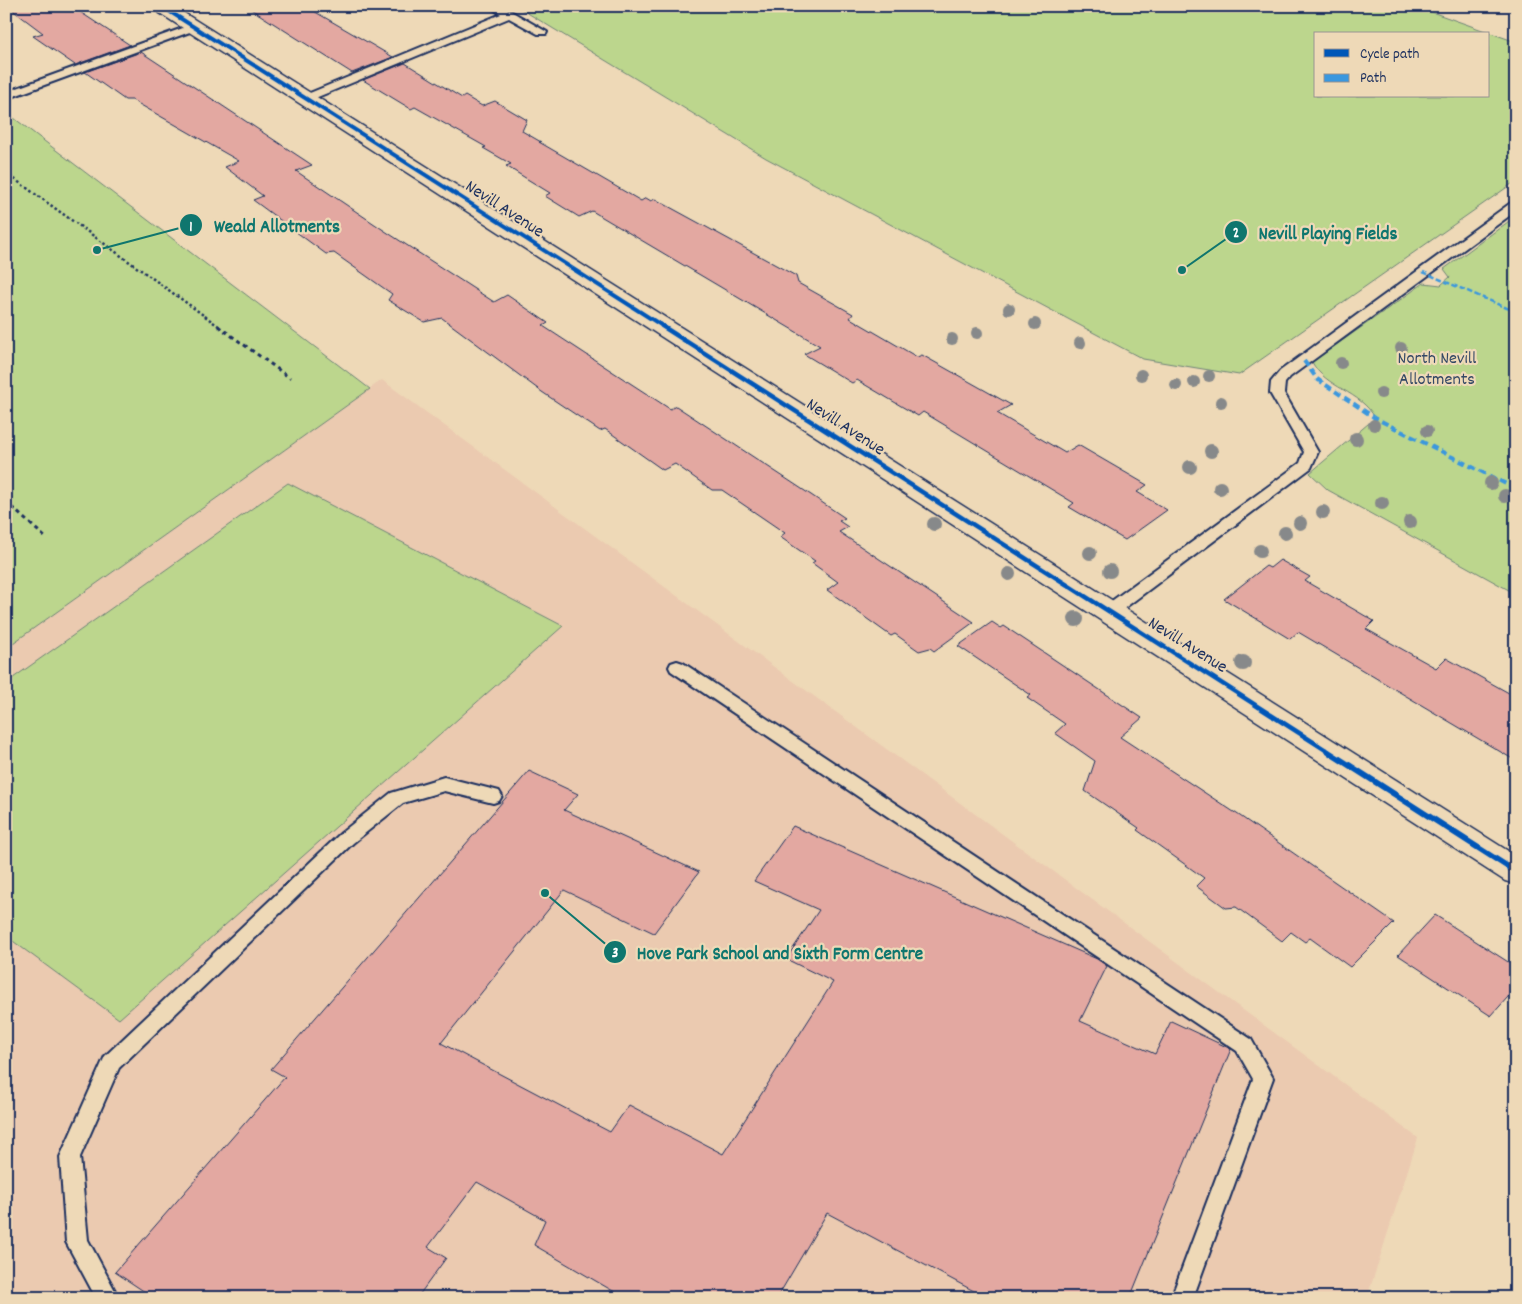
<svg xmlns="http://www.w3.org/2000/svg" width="1522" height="1304" font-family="Dekko,sans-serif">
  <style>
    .built { fill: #ebcab0 }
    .green { fill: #bcd68d; stroke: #6c8276; fill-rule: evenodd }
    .building { fill: #e3a8a1; stroke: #1b2f5e }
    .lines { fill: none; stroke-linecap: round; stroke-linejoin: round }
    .lane-casing { stroke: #1b2f5e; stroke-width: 4 }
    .street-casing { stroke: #1b2f5e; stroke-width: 3 }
    .path-far1 { stroke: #1b2f5e; stroke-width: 2.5; stroke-dasharray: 2.5 2.5; stroke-linecap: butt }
    .path { stroke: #1b2f5e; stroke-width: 3; stroke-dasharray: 4 4; stroke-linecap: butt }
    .lane { fill: #eed9b7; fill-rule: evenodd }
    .street { fill: #eed9b7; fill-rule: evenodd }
    .quiet-far1 { stroke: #3a97de; stroke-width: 2.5; stroke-dasharray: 5.5 2.5; stroke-linecap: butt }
    .quiet { stroke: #3a97de; stroke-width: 4; stroke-dasharray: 7 4; stroke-linecap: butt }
    .cycleway-far2-casing { stroke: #eed9b7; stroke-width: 6 }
    .cycleway-far1-casing { stroke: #eed9b7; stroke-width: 8 }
    .cycleway-casing { stroke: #eed9b7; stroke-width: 9 }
    .cycleway-far2 { stroke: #0057b8; stroke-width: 4 }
    .cycleway-far1 { stroke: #0057b8; stroke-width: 4.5 }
    .cycleway { stroke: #0057b8; stroke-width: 6 }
    .tree { fill: #87898a }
    .labels { text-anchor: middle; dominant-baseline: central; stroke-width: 4.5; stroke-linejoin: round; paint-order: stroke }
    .street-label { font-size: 18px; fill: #1b2f5e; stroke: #eed9b7 }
    .park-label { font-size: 18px; fill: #334865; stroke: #eed9b7 }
    .leader { fill: none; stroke: #0f766e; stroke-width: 2 }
    .callout-dot { fill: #0f766e; stroke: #eed9b7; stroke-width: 2 }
    .mark-label { font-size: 15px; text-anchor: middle; font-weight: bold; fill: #fff }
    .callout-label { font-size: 19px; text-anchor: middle; font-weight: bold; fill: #0f766e; stroke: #eed9b7; stroke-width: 4.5; stroke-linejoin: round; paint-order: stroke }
  </style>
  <rect width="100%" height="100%" fill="#eed9b7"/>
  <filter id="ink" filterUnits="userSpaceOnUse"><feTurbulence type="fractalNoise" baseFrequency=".02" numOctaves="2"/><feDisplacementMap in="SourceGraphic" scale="10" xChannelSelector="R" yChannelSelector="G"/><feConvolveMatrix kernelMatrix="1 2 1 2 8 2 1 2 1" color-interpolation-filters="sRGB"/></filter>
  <g filter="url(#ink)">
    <path class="built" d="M382 380 1418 1138 1367 1298H6V648Z"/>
    <g class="green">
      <path d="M516 6H1415L1516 42V181L1239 375 1143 359 766 158ZM1316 34H1488V96H1316Z"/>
      <path d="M6 112 370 389 6 648Z"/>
      <path d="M1516 216V594L1328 490 1310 473 1375 418C1361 391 1325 388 1312 362L1424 283 1441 285 1450 277 1444 269Z"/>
      <path d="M288 483 563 626 119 1019 6 936V683Z"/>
    </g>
    <g class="building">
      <path d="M7 6H71L130 45 75 65 33 36 43 33Z"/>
      <path d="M246 6H305L393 57 352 73Z"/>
      <path d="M141 52 312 165 296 171 385 231 494 302 507 295 548 323 543 326 610 370 670 409 676 406 811 495 845 518 839 521 848 527 839 532 974 622 934 651 930 648 919 651 895 634 891 636 827 590 838 582 812 563 815 561 780 537 785 533 722 490H712L675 464 663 470 605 429 600 431 542 392 442 318 424 322 388 300 392 294 334 253 326 254 253 200 263 196 225 167 239 161 132 100H125L85 72Z"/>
      <path d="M405 63 462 98 465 96 482 106 495 101 527 120 522 131 541 142H539L641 201 646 198 651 201 655 199 796 276 798 283 853 314 850 318 917 357 922 355 1011 405 997 413 1065 453 1078 445 1147 485 1137 492 1167 510 1125 540 1069 507 1074 503 923 412 918 416 857 380 852 383 804 354 820 346 592 211 579 217 545 196 550 193 506 166 511 164 483 148 486 147 415 107 411 109 363 80Z"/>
      <path d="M1280 560 1310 577 1305 581 1374 621 1366 629 1436 668 1446 658 1516 697V761L1298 632 1290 639 1224 599 1266 566 1270 568Z"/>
      <path d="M992 622 1001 628 1004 626 1142 718 1120 737 1240 816 1394 923 1350 967 1310 938 1305 942 1291 932 1282 941 1236 907 1226 908 1196 886 1204 878 1137 830 1139 828 1085 791 1095 761 1055 733 1065 724 1027 698 1031 695 958 646Z"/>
      <path d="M529 771 578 794 564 810 699 872 654 933 564 890 441 1043 610 1132 629 1105 723 1154 833 982 786 959 819 910 754 881 793 826 1097 959 1107 966 1080 1021 1155 1054 1171 1021 1231 1049 1130 1298H987L827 1213 777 1298H625L534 1245 545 1220 477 1182 428 1247 446 1258 417 1298H154L115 1272 285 1077 271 1069Z"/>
      <path d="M1435 915 1516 967V988L1491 1016 1398 955Z"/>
    </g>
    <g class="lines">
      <defs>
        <g id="lane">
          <path d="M489 6H502L547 32 546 34H538L509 18 308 101 304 102 298 99 300 97 501 14Z"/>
          <path d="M194 24 199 27 198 29 6 99V92Z"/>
          <path d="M1516 201V211L1290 377 1285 383 1284 393 1318 452 1311 468 1114 616 1108 617 1102 616 1100 612 1102 608 1300 463 1304 452 1270 393 1271 382 1280 371 1512 202Z"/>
          <path d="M677 661 683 663 1251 1039 1273 1078 1193 1298H1171L1253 1079 1237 1051 671 671 669 667 671 663Z"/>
          <path d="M444 777 499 791 502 796 499 801 493 803 444 791 403 803 353 843 119 1068 80 1157 88 1240 119 1298H96L66 1242 60 1157 105 1056 341 833 391 793Z"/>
        </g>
        <path id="street" d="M153 6H173L1516 856V884L1505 881 155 10Z"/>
      </defs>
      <use href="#lane" class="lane-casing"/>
      <use href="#street" class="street-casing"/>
      <path class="path-far1" d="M6 173 220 327"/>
      <g class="path">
        <path d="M218 326 290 378"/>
        <path d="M6 502 47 539"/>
      </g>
      <use href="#lane" class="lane"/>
      <use href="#street" class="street"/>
      <path class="quiet-far1" d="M1423 272 1516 312"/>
      <path class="quiet" d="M1304 361 1317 379 1375 418 1516 489"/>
      <defs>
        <path id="cycleway-far2" d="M161 6 664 327"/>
        <path id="cycleway-far1" d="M662 326 1329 752"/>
        <path id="cycleway" d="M1327 751 1516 872"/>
      </defs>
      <use href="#cycleway-far2" class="cycleway-far2-casing"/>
      <use href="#cycleway-far1" class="cycleway-far1-casing"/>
      <use href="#cycleway" class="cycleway-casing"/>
      <use href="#cycleway-far2" class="cycleway-far2"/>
      <use href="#cycleway-far1" class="cycleway-far1"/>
      <use href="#cycleway" class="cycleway"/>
    </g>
    <g class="tree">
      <circle cx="1009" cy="309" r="6"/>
      <circle cx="1035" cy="324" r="6"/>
      <circle cx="977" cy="333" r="6"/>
      <circle cx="952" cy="339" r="6"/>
      <circle cx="1080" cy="343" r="6"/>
      <circle cx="1401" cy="348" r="6"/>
      <circle cx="1341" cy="363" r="6"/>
      <circle cx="1141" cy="375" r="6"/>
      <circle cx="1209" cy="376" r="6"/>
      <circle cx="1194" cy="382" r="6"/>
      <circle cx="1176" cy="385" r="6"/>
      <circle cx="1381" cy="393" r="6"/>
      <circle cx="1221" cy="402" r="6"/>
      <circle cx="1374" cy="425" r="6"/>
      <circle cx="1427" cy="431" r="6"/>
      <circle cx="1356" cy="439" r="7"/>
      <circle cx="1211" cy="451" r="7"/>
      <circle cx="1190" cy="467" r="7"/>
      <circle cx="1491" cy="483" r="7"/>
      <circle cx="1220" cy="488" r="7"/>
      <circle cx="1505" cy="496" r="7"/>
      <circle cx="1382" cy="503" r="7"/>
      <circle cx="1323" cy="512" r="7"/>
      <circle cx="1410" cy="522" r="7"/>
      <circle cx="1300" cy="523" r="7"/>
      <circle cx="934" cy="524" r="7"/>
      <circle cx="1285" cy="533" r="7"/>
      <circle cx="1260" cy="551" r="7"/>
      <circle cx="1090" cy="553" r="7"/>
      <circle cx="1110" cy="571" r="7"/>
      <circle cx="1009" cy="574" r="7"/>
      <circle cx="1076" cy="619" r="8"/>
      <circle cx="1243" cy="663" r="8"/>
    </g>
  </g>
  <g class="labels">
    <g class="street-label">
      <text transform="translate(504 210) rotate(33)">Nevill Avenue</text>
      <text transform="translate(845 428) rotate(33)">Nevill Avenue</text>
      <text transform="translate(1187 646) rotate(32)">Nevill Avenue</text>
    </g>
    <g class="park-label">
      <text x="1437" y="359">North Nevill<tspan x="1437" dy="21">Allotments</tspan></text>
    </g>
  </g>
  <path class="leader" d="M97 250L191 225M1182 270L1236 232M545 893L615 952"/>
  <g class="callout-dot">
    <circle cx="97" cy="250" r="5"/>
    <circle cx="1182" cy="270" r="5"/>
    <circle cx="545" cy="893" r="5"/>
    <circle cx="191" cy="225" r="12"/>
    <circle cx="1236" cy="232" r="12"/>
    <circle cx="615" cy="952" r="12"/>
  </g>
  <g class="mark-label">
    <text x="191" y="231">1</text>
    <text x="1236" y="237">2</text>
    <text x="615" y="957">3</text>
  </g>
  <g class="callout-label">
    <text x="277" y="232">Weald Allotments</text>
    <text x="1328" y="239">Nevill Playing Fields</text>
    <text x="780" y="959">Hove Park School and Sixth Form Centre</text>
  </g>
  <rect width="1522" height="1304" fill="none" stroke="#eed9b7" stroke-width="25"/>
  <rect x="12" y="12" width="1497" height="1279" fill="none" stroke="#1b2f5e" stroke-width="2" filter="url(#ink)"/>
  <rect x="1314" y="32" width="175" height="65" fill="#eed9b7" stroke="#9a9593"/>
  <rect x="1324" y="49" width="25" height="8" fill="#0057b8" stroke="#9a9593"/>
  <text x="1360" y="58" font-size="15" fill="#1b2f5e">Cycle path</text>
  <rect x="1324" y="74" width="25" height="8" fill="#3a97de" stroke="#9a9593"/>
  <text x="1360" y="82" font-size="15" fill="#1b2f5e">Path</text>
</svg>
